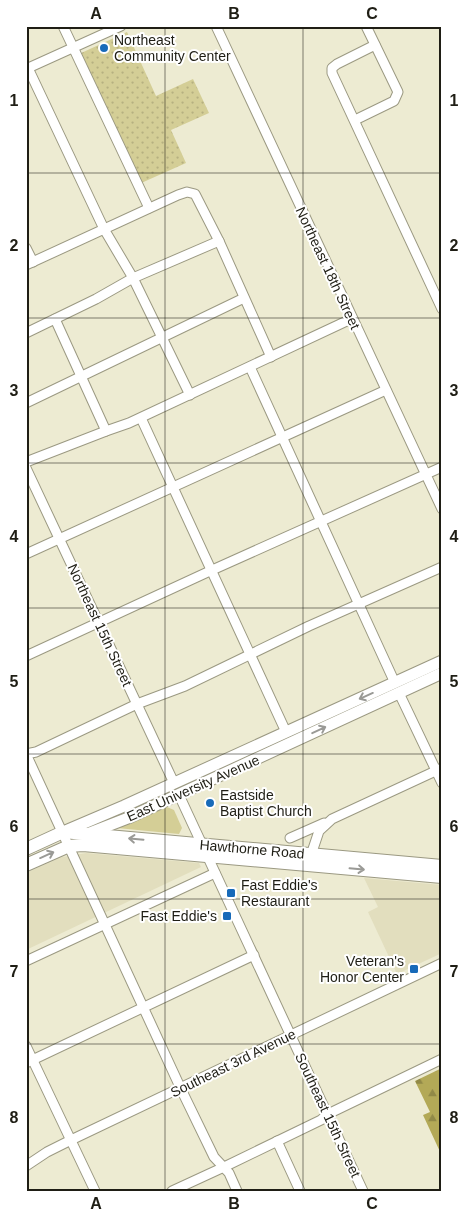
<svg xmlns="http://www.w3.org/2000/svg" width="468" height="1217" font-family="Helvetica,sans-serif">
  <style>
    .built { fill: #e2debe }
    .grass { fill: #d4ce96 }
    .forest { fill: url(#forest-firs) }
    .park { fill: url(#park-dots) }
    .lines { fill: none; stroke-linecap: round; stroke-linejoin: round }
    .minor-casing { stroke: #9b9982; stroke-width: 11 }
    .major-casing { stroke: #9b9982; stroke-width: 13 }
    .highway-casing { stroke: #9b9982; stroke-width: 14 }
    .minor { stroke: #fff; stroke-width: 9 }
    .major { stroke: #fff; stroke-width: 11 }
    .highway { stroke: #fff; stroke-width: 12 }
    .oneway { stroke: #9a9a96 }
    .grid { fill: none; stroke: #1f1e15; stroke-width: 1; stroke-opacity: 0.55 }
    .poi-dot { fill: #176ab9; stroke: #fff; stroke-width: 2 }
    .labels { text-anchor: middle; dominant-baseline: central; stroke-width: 4; stroke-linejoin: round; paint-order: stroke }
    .poi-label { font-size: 14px; fill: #1f1e15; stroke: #fff; text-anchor: start }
    .street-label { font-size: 14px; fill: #1f1e15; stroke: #fff }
    .neatline { fill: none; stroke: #1f1e15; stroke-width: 2 }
    .grid-label { font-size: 16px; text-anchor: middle; font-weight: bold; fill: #1f1e15 }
  </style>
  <defs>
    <pattern id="forest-firs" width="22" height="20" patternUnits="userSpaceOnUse" patternTransform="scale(1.25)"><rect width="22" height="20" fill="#b3a957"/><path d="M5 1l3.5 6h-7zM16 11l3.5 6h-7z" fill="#918947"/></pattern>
    <pattern id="park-dots" width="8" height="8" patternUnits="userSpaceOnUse" patternTransform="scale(1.25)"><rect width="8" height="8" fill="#d4ce96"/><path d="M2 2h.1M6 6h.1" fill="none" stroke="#b6b080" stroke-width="1.8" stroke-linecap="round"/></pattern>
  </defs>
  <rect width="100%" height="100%" fill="#edebd2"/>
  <g class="built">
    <path d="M86 853 199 863 201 867 26 950V873L62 857Z"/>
    <path d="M364 878 442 885V953L397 974 368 912 378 907Z"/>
  </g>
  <path class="grass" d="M167 807 174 810 182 828 179 834 117 828Z"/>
  <path class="forest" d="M442 1068V1156L423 1115 430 1112 415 1081Z"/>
  <path class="park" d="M127 32 156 96 193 79 209 113 171 130 186 163 139 184 79 54Z"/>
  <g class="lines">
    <defs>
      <g id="minor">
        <path d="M63 26 149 208"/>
        <path d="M216 26 442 509"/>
        <path d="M375 45 337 64 332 68V73L442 309"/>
        <path d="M28 68 104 229 133 278 190 395"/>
        <path d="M26 69 121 26"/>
        <path d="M355 120 394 101 398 92 366 26"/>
        <path d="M26 248 33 262"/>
        <path d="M26 265 178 195 187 192 195 194 219 241 271 357"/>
        <path d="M55 319 106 431"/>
        <path d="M26 333 96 299 133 278 219 241"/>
        <path d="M250 367 395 683"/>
        <path d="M26 403 244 298"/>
        <path d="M141 418 286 732"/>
        <path d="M26 462 106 431 129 423 351 319"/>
        <path d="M26 468 174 783"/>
        <path d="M26 554 386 390"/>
        <path d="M26 656 210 571 442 467"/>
        <path d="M399 693 442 783"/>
        <path d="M26 754 181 1089 214 1157 229 1173 237 1191"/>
        <path d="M26 754 36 752 137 704 185 686 309 626 442 567"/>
        <path d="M179 795 363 1191"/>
        <path d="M290 838 324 823"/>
        <path d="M310 858 319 831 332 819 442 768"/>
        <path d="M26 961 215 873"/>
        <path d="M26 1046 95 1191"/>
        <path d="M26 1063 254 955"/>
        <path d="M277 1141 300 1191"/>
        <path d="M26 1166 47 1152 71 1140 442 963"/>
        <path d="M172 1191 224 1167 321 1120 328 1114 442 1059"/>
      </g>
      <g id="major">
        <path d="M63 832 124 806 442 661"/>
        <path d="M87 834 128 818 442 673"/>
      </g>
      <g id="highway">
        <path d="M26 849 63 832 442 866"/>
        <path d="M26 865 69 846 83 845 442 877"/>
      </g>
    </defs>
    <use href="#minor" class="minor-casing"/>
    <use href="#major" class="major-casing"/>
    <use href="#highway" class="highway-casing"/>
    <use href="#minor" class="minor"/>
    <use href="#major" class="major"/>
    <use href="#highway" class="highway"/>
  </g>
  <defs><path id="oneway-shaft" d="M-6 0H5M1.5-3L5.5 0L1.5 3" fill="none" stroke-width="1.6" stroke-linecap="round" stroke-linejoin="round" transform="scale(1.25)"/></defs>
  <g class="oneway">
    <use href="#oneway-shaft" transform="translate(366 696) rotate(156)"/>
    <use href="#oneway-shaft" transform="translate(319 730) rotate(-25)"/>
    <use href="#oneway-shaft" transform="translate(136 839) rotate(-175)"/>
    <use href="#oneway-shaft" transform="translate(47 855) rotate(-24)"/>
    <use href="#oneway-shaft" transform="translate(357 869) rotate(5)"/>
  </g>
  <path class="grid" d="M165 26V1191M303 26V1191M26 173H442M26 318H442M26 463H442M26 608H442M26 754H442M26 899H442M26 1044H442"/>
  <g class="poi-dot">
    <circle cx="104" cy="48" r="5"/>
    <circle cx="210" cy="803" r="5"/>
    <rect x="226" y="888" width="10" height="10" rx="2.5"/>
    <rect x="222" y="911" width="10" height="10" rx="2.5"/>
    <rect x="409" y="964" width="10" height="10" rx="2.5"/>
  </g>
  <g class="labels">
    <g class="poi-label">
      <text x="114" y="40">Northeast<tspan x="114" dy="16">Community Center</tspan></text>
      <text x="220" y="795">Eastside<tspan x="220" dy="16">Baptist Church</tspan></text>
      <text x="241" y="885">Fast Eddie's<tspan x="241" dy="16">Restaurant</tspan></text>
      <text x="217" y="916" text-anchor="end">Fast Eddie's</text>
      <text x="404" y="961" text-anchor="end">Veteran's<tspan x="404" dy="16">Honor Center</tspan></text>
    </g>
    <g class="street-label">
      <text transform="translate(328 268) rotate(65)">Northeast 18th Street</text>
      <text transform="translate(100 625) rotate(65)">Northeast 15th Street</text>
      <text transform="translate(193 788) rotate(-24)">East University Avenue</text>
      <text transform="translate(252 849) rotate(5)">Hawthorne Road</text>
      <text transform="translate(233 1063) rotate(-26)">Southeast 3rd Avenue</text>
      <text transform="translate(328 1115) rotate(65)">Southeast 15th Street</text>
    </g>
  </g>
  <rect width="468" height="1217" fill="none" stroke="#ffffff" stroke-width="55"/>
  <rect x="28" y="28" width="412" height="1162" class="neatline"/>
  <g class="grid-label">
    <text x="96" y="19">A</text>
    <text x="234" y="19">B</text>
    <text x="372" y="19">C</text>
    <text x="14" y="106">1</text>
    <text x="454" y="106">1</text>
    <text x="14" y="251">2</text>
    <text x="454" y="251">2</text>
    <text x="14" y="396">3</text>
    <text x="454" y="396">3</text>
    <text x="14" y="542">4</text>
    <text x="454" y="542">4</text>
    <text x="14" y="687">5</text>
    <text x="454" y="687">5</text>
    <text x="14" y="832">6</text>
    <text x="454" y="832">6</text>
    <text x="14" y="977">7</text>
    <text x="454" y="977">7</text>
    <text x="14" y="1123">8</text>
    <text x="454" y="1123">8</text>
    <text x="96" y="1209">A</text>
    <text x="234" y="1209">B</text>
    <text x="372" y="1209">C</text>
  </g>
</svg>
